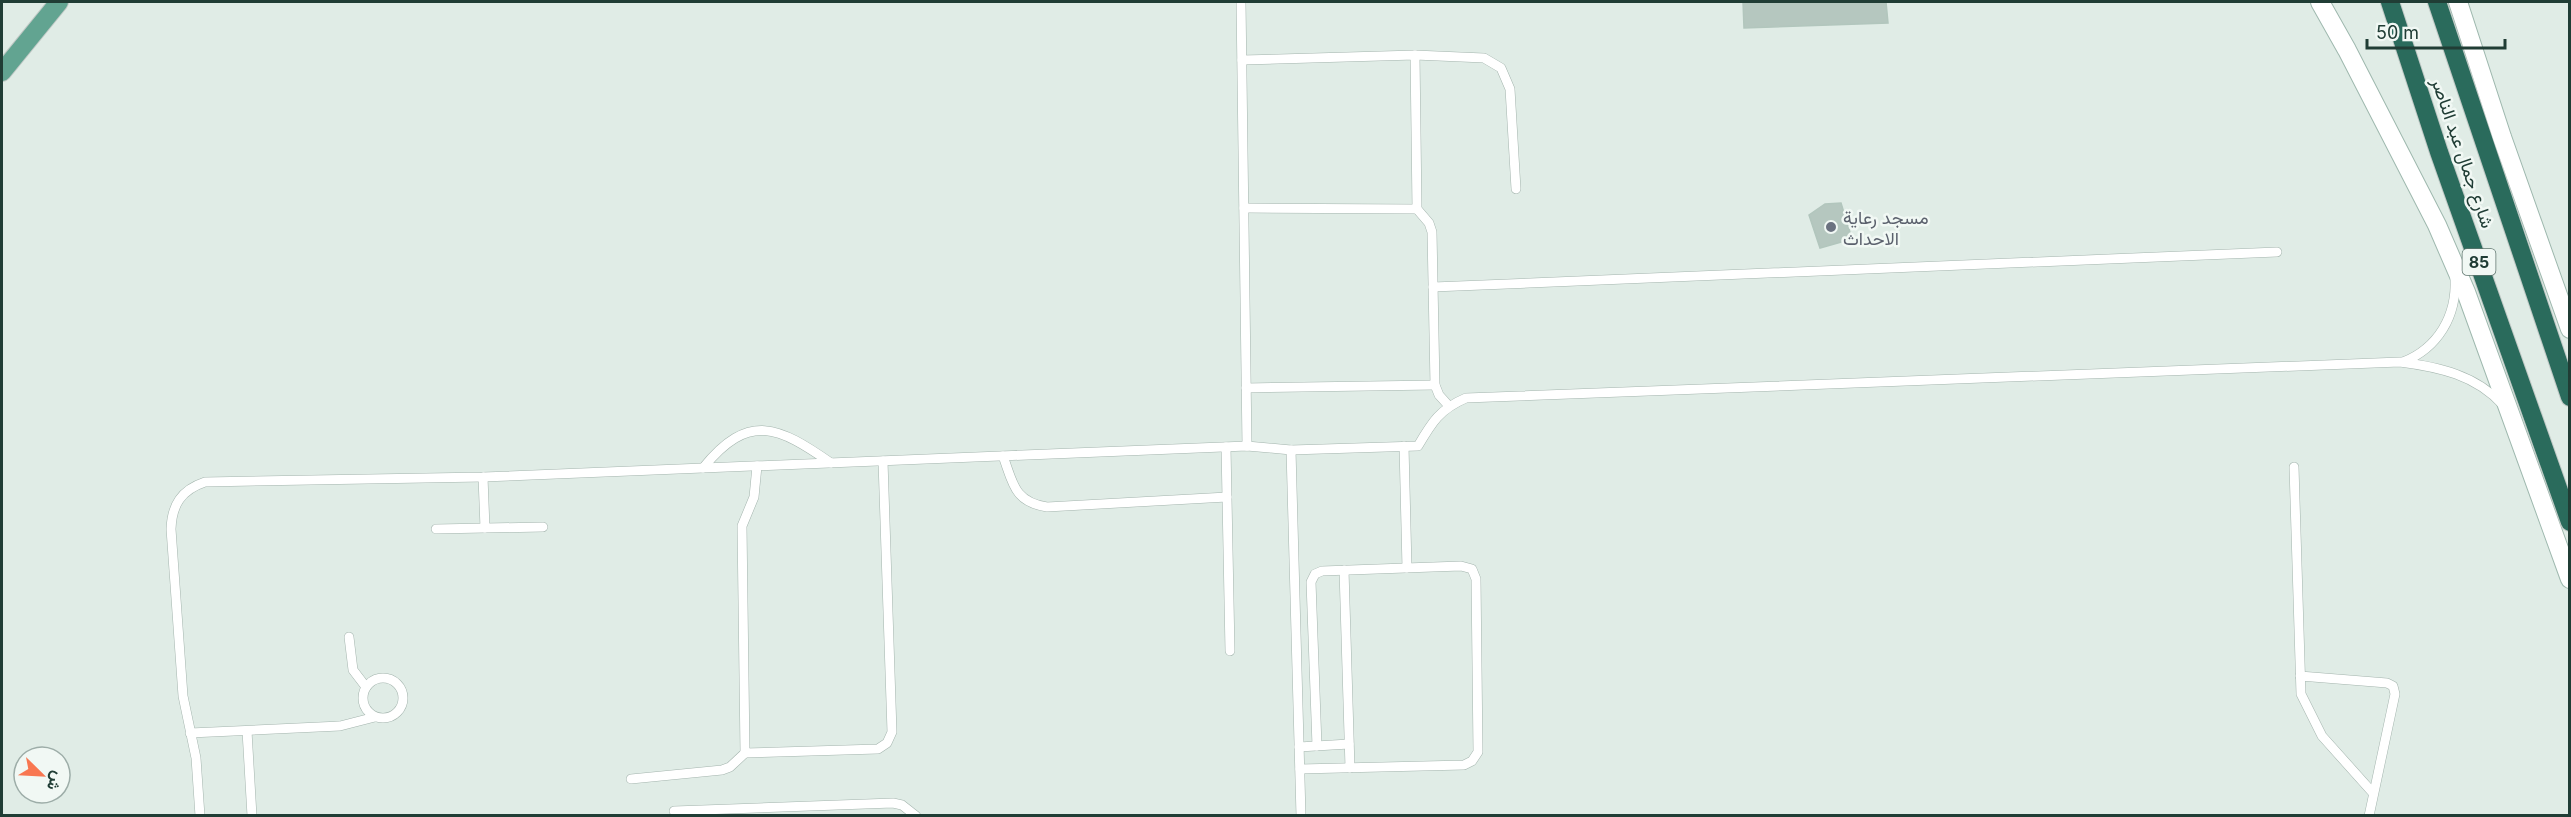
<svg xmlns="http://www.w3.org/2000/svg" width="2571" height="817" font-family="Inter,Vazirmatn,sans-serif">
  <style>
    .building { fill: #b5c7bf; stroke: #b2c6bd; stroke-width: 1.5 }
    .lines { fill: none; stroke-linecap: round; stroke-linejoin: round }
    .lane-casing { stroke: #a3b4ad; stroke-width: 10 }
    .secondary-casing { stroke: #9eb8ae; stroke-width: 20 }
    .primary-casing { stroke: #c1c9c6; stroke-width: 20 }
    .highway-casing { stroke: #c1c9c6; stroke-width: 20 }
    .lane { stroke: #fff; stroke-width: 9 }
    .secondary { stroke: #fff; stroke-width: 18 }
    .primary { stroke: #62a491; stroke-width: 18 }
    .highway { stroke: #2a6b5c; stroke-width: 18 }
    .worship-dot { fill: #6b7280; stroke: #f1f8f4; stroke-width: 2 }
    .labels { text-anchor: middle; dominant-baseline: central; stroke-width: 5; stroke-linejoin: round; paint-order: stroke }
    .shield { fill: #f1f8f4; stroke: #5f756e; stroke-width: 1.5 }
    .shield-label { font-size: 16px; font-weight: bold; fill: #203d35 }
    .street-label { font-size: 18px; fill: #203d35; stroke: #f1f8f4 }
    .worship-label { font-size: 18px; fill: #5b616d; stroke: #f1f8f4; text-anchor: start }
  </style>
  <rect width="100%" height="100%" fill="#e0ece6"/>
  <g class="building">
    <path d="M1743 2H1886L1888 23 1744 28Z"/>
    <path d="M1841 203 1852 239 1820 248 1809 215 1825 204Z"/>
  </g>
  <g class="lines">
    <defs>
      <g id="lane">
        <path d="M1241 2 1247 446"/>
        <path d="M1415 55 1417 209 1429 223 1432 232 1435 385 1439 395 1448 405"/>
        <path d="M1242 60 1415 55 1484 58 1501 68 1510 89 1516 189"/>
        <path d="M1244 208 1417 209"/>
        <path d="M1433 287 2277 252"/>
        <path d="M2403 362C2438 348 2457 316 2455 278"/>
        <path d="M1246 388 1435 385"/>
        <path d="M1404 446 1407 568"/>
        <path d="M1226 447 1230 651"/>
        <path d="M1291 450 1301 816"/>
        <path d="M1003 456C1013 483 1014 502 1047 507L1227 497"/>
        <path d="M757 466 754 497 742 526 745 753 878 749 887 743 892 732 883 461"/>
        <path d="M2294 467 2301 694 2322 736 2373 793"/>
        <path d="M703 468C749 411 779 427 831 463"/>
        <path d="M483 477 485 528"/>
        <path d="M436 529 543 527"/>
        <path d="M1344 570 1350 768"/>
        <path d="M349 637 353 670 366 687"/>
        <path d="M2300 676 2387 683 2393 686 2395 694 2369 816"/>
        <circle cx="383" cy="698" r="20"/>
        <path d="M247 731 252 816"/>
        <path d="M190 733 340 726 375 717"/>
        <path d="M1299 747 1349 744"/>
        <path d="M1300 769 1464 765 1472 761 1478 752 1476 579 1472 569 1461 566 1322 571 1315 574 1311 582 1317 746"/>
        <path d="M631 779 722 770 730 767 745 753"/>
        <path d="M674 811 893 803 902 805 916 816"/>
        <path d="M200 816 196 758 183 696 171 529C172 505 181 490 205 482L483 477 1247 446 1291 450 1418 446C1432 422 1440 409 1466 398L2400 362C2439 367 2476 375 2503 405"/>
      </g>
      <g id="secondary">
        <path d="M2320 2 2347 50 2437 225 2466 292 2570 579"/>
        <path d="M2458 2 2502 137 2570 329"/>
      </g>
      <path id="primary" d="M2 72 59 2"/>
      <g id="highway">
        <path d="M2390 2 2439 152 2570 522"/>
        <path d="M2437 2 2570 397"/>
      </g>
    </defs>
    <use href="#lane" class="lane-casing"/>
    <use href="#secondary" class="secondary-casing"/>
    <use href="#primary" class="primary-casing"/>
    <use href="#highway" class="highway-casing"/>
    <use href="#lane" class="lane"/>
    <use href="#secondary" class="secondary"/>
    <use href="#primary" class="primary"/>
    <use href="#highway" class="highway"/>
  </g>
  <circle class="worship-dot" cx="1831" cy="227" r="6"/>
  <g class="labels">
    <rect class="shield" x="2462.5" y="249" width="33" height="26" rx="4.5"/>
    <g class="shield-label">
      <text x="2479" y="262">85</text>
    </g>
    <g class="street-label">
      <text transform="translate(2463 153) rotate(71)">شارع جمال عبد الناصر</text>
    </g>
    <g class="worship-label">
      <text x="1843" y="217">مسجد رعاية<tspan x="1843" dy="21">الاحداث</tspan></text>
    </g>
  </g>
  <rect width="2571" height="817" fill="none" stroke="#203d35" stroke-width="6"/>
  <g transform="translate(42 775) rotate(114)"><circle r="28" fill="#f1f8f4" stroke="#9dada8" stroke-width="1.5"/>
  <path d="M0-4.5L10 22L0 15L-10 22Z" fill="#f87751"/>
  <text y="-9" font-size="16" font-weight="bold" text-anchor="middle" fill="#203d35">ش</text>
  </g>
  <path d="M2367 39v9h138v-9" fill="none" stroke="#203d35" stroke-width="3"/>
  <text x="2376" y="39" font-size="18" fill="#203d35" stroke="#f1f8f4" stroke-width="4.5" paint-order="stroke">50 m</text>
</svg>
